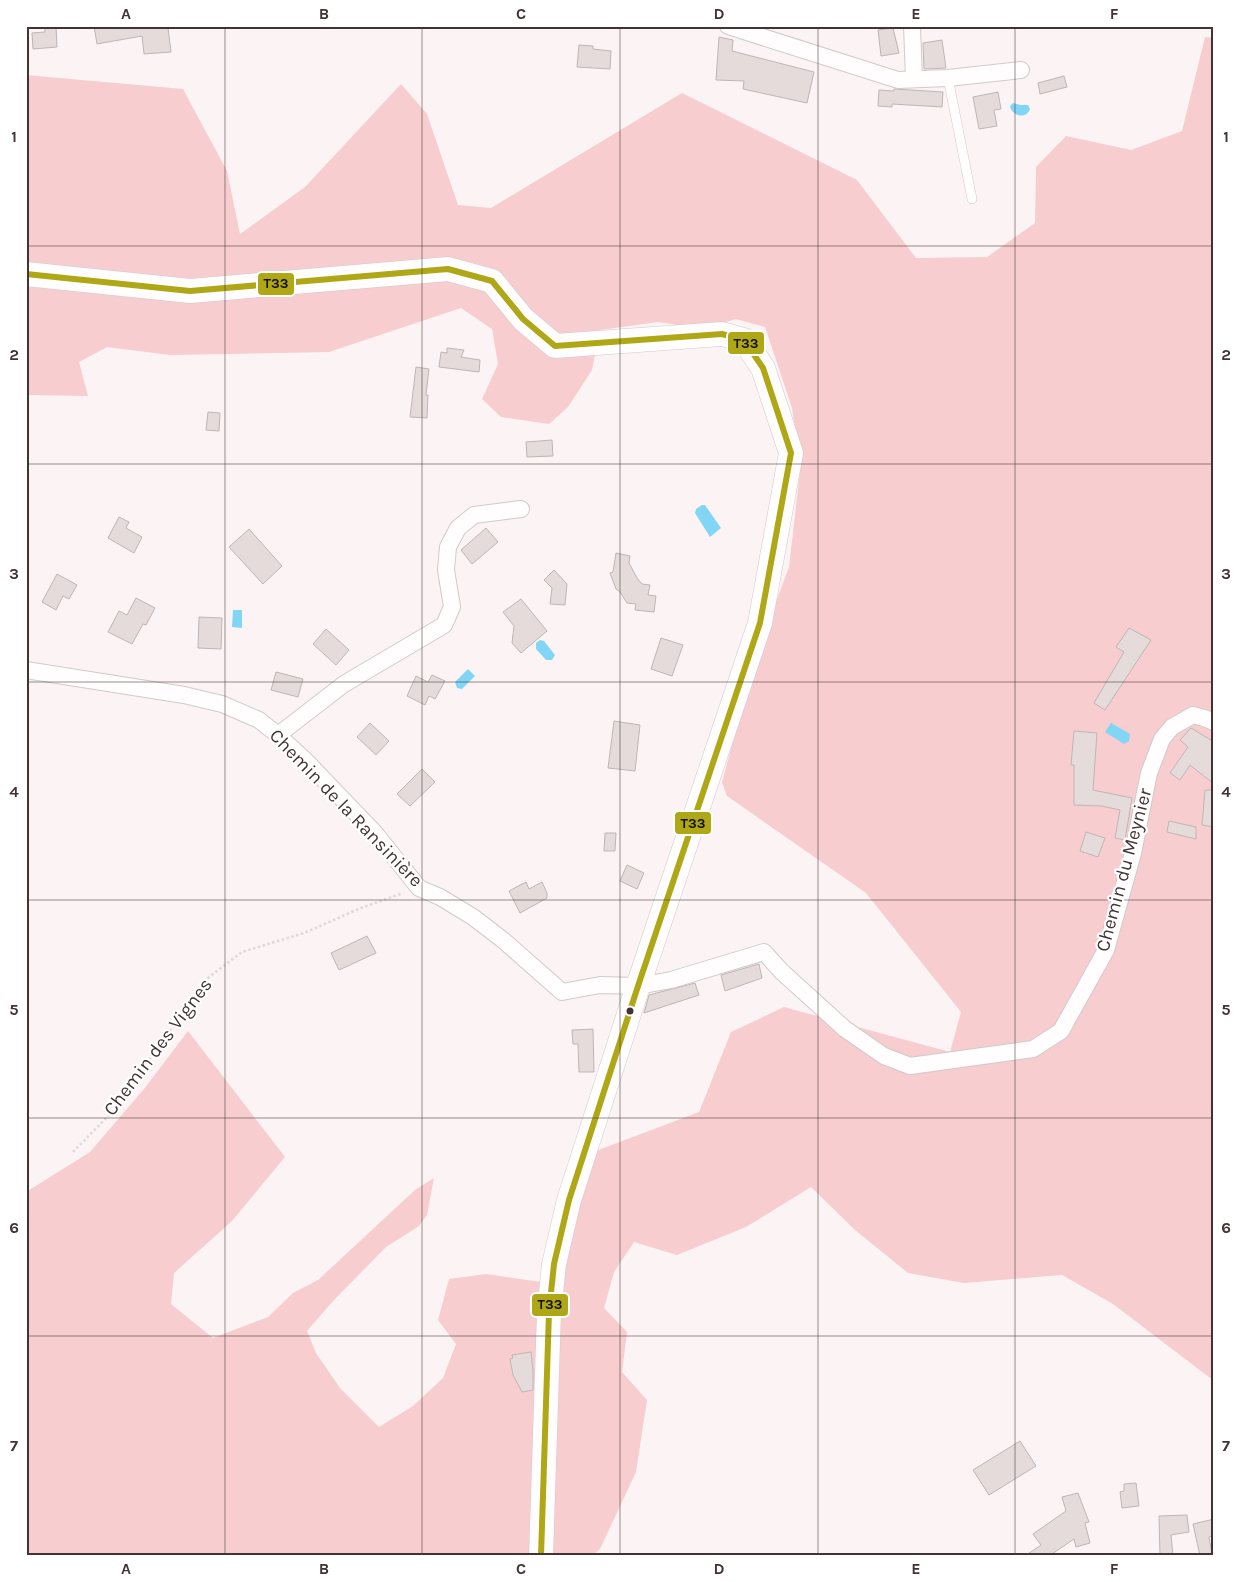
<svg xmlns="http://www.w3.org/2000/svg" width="1240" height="1582" font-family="Karla,sans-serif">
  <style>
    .green { fill: #f7cdcf }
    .water { fill: #80d6f4 }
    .building { fill: #e5dbdb; stroke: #c0b5b6 }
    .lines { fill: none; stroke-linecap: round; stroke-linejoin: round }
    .lane-casing { stroke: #d3c9c9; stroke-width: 10 }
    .street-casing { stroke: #d3c9c9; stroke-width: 18 }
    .secondary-casing { stroke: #d3c9c9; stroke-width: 25 }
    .path { stroke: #dcd9d9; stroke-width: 2.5; stroke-dasharray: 2.5 2.5; stroke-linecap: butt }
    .lane { stroke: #fffdfd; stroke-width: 9 }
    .street { stroke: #fffdfd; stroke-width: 16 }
    .secondary { stroke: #fffdfd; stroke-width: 24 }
    .bus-1-casing { stroke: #fff; stroke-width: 10 }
    .bus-1 { stroke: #b0a717; stroke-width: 6 }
    .grid { fill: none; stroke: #423435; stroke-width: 1; stroke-opacity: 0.55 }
    .bus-dot { fill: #423435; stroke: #fff; stroke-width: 2 }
    .labels { text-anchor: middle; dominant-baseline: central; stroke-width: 4.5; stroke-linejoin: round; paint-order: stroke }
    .street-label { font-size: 19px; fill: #423435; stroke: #fff }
    .line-badge { stroke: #fff; stroke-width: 2 }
    .pale-badge-label { font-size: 14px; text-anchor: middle; font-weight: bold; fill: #111 }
    .neatline { fill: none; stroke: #423435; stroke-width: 2 }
    .grid-label { font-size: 16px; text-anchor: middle; font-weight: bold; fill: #423435 }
  </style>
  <rect width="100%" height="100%" fill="#fcf4f4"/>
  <path class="green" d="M1205 37 1214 38V1381L1113 1304 1062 1275 964 1283 908 1273 855 1230 811 1187 746 1227 677 1255 634 1242 614 1272 604 1308 627 1332 622 1372 647 1400 636 1472 600 1549 592 1556H26V1192L90 1152 144 1089 188 1031 285 1157 232 1221 174 1273 171 1304 213 1338 268 1317 293 1293 318 1280 415 1190 434 1178 427 1215 419 1226 386 1247 333 1301 307 1331 316 1353 340 1388 379 1427 413 1406 443 1378 456 1344 438 1320 449 1279 486 1274 541 1282 572 1160 699 1112 731 1032 784 1007 950 1052 961 1012 866 893 727 796 722 782 757 653 789 567 800 471 792 408 765 327 736 319 703 329 658 322 600 330 592 370 568 407 549 424 501 417 482 399 498 364 492 329 461 308 329 352 170 355 107 347 79 362 88 396 26 395V75L183 89 227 171 240 234 305 187 401 84 427 114 458 205 491 208 682 93 857 180 916 258 987 257 1035 223 1036 167 1066 136 1131 150 1182 131Z"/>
  <g class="water">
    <path d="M1013 103 1020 105H1028L1030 109C1026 120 1012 116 1010 106Z"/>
    <path d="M702 505H705L721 528 710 537 695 513 696 509Z"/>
    <path d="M233 610H242V628L232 627Z"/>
    <path d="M540 640 544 641 555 655 552 660H546L536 649V643Z"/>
    <path d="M468 669 475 676 462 689 457 688 455 682Z"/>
    <path d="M1111 723 1130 734 1129 741 1124 744 1105 732Z"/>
  </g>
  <g class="building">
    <path d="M45 26H56L57 47 33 49 32 33 45 32Z"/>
    <path d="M94 26H165V28H168L171 52 144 54 142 36 97 44Z"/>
    <path d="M893 28 899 53 881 56 878 30Z"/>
    <path d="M719 37 733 40 732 51 814 72 807 103 743 89 744 81 716 80Z"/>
    <path d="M942 40 946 68 924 69 923 43Z"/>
    <path d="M579 45 593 46V49L611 51 610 69 577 67Z"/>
    <path d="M1064 76 1067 87 1040 94 1038 83Z"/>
    <path d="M894 89 943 92 942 107 892 104V107L878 106 879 90 893 91Z"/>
    <path d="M998 92 1001 109 994 110 997 126 979 129 973 97Z"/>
    <path d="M447 348 464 350 461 357 480 360 479 372 439 367 441 352 447 353Z"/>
    <path d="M416 367 429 369 426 395H428L427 418 410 417Z"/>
    <path d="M208 412 220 413 219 431 206 430Z"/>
    <path d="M552 440 553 456 527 457 526 442Z"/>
    <path d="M119 517 129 522 126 528 142 537 134 553 108 538Z"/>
    <path d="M486 528 498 542 472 564 461 550Z"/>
    <path d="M249 529 282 566 263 584 229 547Z"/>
    <path d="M616 553 630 556 629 563 637 578 642 584 650 585 648 595 656 596 654 612 635 610 636 604 627 603 620 592 616 589 610 573 613 572Z"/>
    <path d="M554 570 567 584 565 605 550 604 552 588 544 580Z"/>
    <path d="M57 574 77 585 69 599 63 596 56 610 42 602Z"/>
    <path d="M136 598 155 608 146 625 143 624 132 644 108 632 119 611 127 615Z"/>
    <path d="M521 599 547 631 521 653 512 643 514 626 503 612Z"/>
    <path d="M199 617 222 618 221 649 198 648Z"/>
    <path d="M1129 628 1151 640 1105 710 1094 703 1124 652 1116 647Z"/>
    <path d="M326 629 349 650 336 665 313 644Z"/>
    <path d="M661 638 683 645 672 676 651 669Z"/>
    <path d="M276 672 303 679 298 697 271 690Z"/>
    <path d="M432 675 445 681 435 699 429 696 425 705 407 696 416 676 428 682Z"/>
    <path d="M614 721 640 725 635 771 608 768Z"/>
    <path d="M370 723 389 741 376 755 357 737Z"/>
    <path d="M1191 728 1214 742V784L1190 765 1180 780 1170 773 1188 747 1180 740Z"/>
    <path d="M1074 731 1097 733 1093 790 1132 798 1125 840 1115 838 1120 810 1102 806 1074 805V765H1071Z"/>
    <path d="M422 769 435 782 410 806 397 794Z"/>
    <path d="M1205 790H1214V827L1202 825Z"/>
    <path d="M1169 821 1196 827V839L1167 832Z"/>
    <path d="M1086 832 1105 838 1098 857 1080 851Z"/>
    <path d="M605 833H616L615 851H604Z"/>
    <path d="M627 865 644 873 637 889 620 881Z"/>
    <path d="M526 882 529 889 542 882 547 893V898L520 913 509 891Z"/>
    <path d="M367 936 376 953 339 970 331 953Z"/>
    <path d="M759 964 762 978 725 991 721 975Z"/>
    <path d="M695 983 699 995 644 1013 649 995Z"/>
    <path d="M593 1029 594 1072H579L578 1044H573L572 1030Z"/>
    <path d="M531 1352 533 1370V1390L522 1392 513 1375 510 1359 513 1358 512 1355Z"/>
    <path d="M1020 1441 1036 1466 989 1495 973 1470Z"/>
    <path d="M1136 1483 1139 1506 1122 1508 1120 1492 1124 1491V1484Z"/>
    <path d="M1078 1493 1089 1522 1085 1523 1090 1543 1076 1547 1074 1539 1049 1556H1025L1041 1545 1033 1534 1066 1511 1062 1497Z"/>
    <path d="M1187 1515 1189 1532 1171 1535 1173 1556H1160L1159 1516Z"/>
    <path d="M1214 1519V1535L1209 1537 1212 1554 1200 1556 1193 1524Z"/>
  </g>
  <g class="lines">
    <defs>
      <path id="lane" d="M948 78 972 199"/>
      <g id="street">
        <path d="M728 26 898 80 948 78 1021 70"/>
        <path d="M912 26 914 79"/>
        <path d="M26 670 184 695 222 704 259 720 278 735 305 760 375 833 419 888 440 897 473 917 503 940 562 992 600 985 638 986 671 980 764 952 781 971 845 1029 884 1056 910 1066 1033 1049 1061 1031 1106 950 1133 853 1149 773 1162 739 1172 727 1193 715 1204 718 1214 722"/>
        <path d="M278 735 344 684 444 625 452 607 446 570 448 547 458 528 474 515 521 509"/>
      </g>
      <path id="secondary" d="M26 274 190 291 448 269 492 281 523 319 555 346 722 334 744 340 763 368 791 453 760 623 638 986 569 1200 554 1264 549 1312 541 1556"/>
    </defs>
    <use href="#lane" class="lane-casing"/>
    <use href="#street" class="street-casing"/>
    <use href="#secondary" class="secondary-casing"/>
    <path class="path" d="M73 1152 110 1114 209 977 242 952 304 933 361 908 403 893"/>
    <use href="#lane" class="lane"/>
    <use href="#street" class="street"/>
    <use href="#secondary" class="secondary"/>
    <defs>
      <path id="bus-1" d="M26 274 190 291 448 269 492 281 523 319 555 346 722 334 744 340 763 368 791 453 760 623 638 986 569 1200 554 1264 549 1312 541 1556"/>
    </defs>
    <use href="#bus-1" class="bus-1-casing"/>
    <use href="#bus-1" class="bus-1"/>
  </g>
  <path class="grid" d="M225 26V1556M422 26V1556M620 26V1556M818 26V1556M1015 26V1556M26 246H1214M26 464H1214M26 682H1214M26 900H1214M26 1118H1214M26 1336H1214"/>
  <circle class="bus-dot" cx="630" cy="1011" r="4.5"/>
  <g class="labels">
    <g class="street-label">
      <text transform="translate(346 808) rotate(46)">Chemin de la Ransinière</text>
      <text transform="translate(1124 870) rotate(-75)">Chemin du Meynier</text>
      <text transform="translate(158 1047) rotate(-53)">Chemin des Vignes</text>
    </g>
  </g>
  <g class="line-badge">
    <rect x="257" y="272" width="38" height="24" rx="5" fill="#b0a717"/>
    <rect x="727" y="331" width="38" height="24" rx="5" fill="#b0a717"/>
    <rect x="674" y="811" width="38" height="24" rx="5" fill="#b0a717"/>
    <rect x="531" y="1293" width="38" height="24" rx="5" fill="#b0a717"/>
  </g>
  <g class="pale-badge-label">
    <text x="276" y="288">T33</text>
    <text x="746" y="348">T33</text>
    <text x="693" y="828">T33</text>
    <text x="550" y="1309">T33</text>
  </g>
  <rect width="1240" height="1582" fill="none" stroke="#ffffff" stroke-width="55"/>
  <rect x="28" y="28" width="1184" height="1526" class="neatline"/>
  <g class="grid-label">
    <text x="126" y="19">A</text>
    <text x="324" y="19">B</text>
    <text x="521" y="19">C</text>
    <text x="719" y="19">D</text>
    <text x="916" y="19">E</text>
    <text x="1114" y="19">F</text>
    <text x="14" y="142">1</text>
    <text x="1226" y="142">1</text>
    <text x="14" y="360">2</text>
    <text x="1226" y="360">2</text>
    <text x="14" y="579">3</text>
    <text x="1226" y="579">3</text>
    <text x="14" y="797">4</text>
    <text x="1226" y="797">4</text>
    <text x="14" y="1015">5</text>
    <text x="1226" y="1015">5</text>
    <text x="14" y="1233">6</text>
    <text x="1226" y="1233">6</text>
    <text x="14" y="1451">7</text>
    <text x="1226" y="1451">7</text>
    <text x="126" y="1574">A</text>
    <text x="324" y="1574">B</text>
    <text x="521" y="1574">C</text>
    <text x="719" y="1574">D</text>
    <text x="916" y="1574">E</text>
    <text x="1114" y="1574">F</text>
  </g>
</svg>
